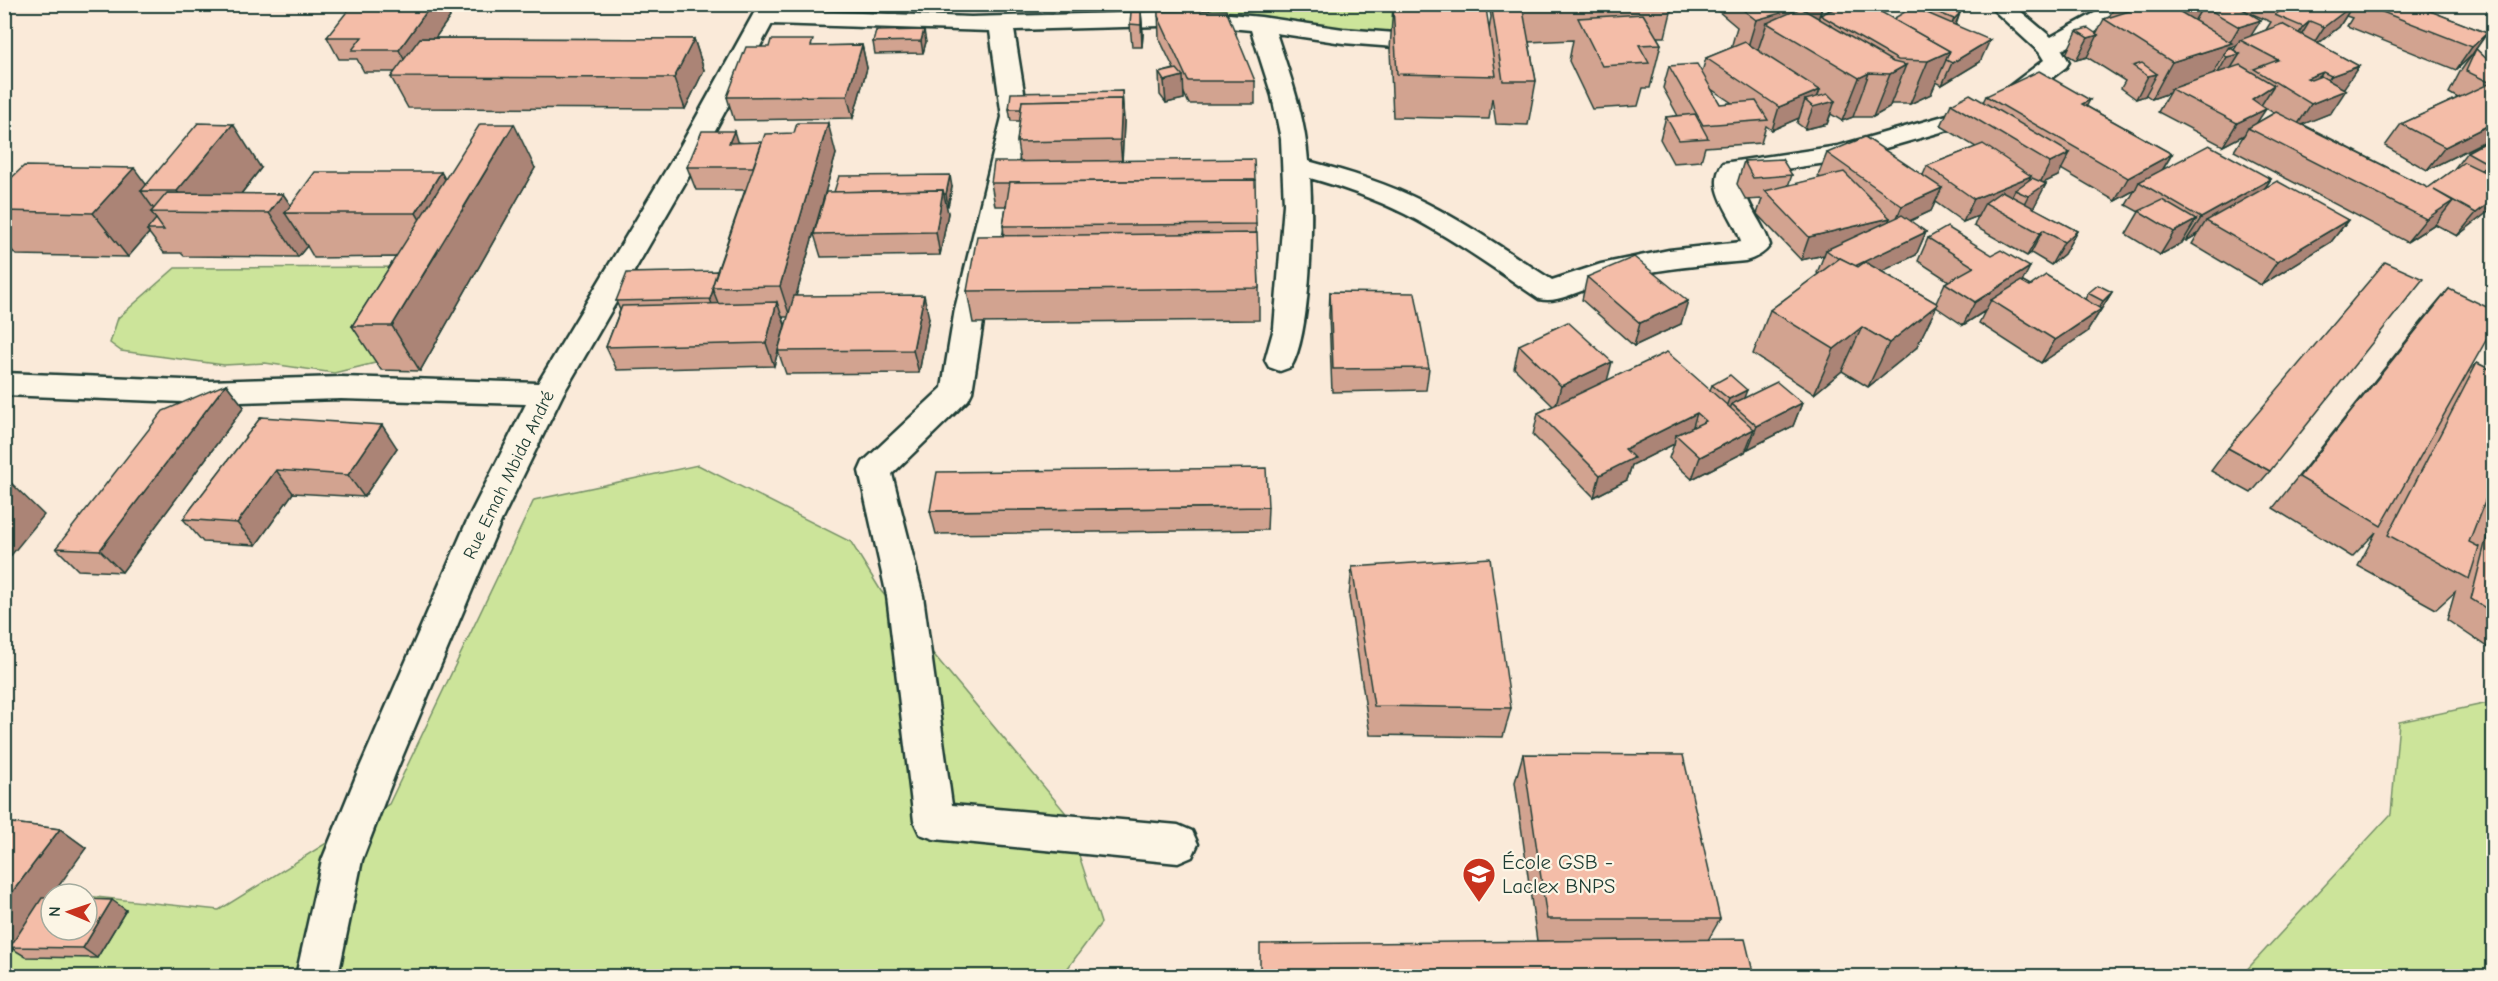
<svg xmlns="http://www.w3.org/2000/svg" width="2498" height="981" font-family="'Comic Neue',sans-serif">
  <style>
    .green { fill: #cce49a; stroke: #769067; stroke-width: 1.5 }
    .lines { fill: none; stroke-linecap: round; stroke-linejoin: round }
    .street-casing { stroke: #1f3d34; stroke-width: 5 }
    .street { fill: #fcf5e5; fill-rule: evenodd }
    .wall { fill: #d2a390; stroke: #1f3d34; stroke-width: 1.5; fill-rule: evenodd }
    .shaded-wall { fill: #ab8476; stroke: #1f3d34; stroke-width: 1.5 }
    .building { fill: #f4bda8; stroke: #1f3d34; stroke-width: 1.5 }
    .labels { text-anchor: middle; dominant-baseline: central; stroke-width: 4.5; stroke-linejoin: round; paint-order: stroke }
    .street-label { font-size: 18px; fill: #1f3d34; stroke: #fcf5e5 }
    .near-poi-label { font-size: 21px; fill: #1f3d34; stroke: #fcf5e5; text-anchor: start }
  </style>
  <rect width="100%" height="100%" fill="#faead9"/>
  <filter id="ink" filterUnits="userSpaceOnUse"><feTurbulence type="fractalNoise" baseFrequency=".0167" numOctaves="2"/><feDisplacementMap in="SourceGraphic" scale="12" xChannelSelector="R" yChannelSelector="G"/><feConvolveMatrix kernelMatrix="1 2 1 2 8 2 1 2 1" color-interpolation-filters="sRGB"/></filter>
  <g filter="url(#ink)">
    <g class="green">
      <path d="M1187 4 1420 5V23L1401 35 1182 12Z"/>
      <path d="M410 267 418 275 375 363 334 373 265 363 224 365 121 351 110 343 118 318 175 268Z"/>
      <path d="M698 465 851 542 881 591 1065 812 1101 923 1062 976H5V897L58 894H62H51V930H87V896L219 910 389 804 534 500Z"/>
      <path d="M2493 702V976H2241L2391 814 2399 722Z"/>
    </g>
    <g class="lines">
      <defs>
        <path id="street" d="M759 4H782L779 10 971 17 1197 11 1261 17 1343 29 1408 34 1475 32 1472 4H1495L1500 39 1496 44 1488 46 1408 48 1343 43 1276 33C1290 75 1305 116 1308 161 1349 172 1389 184 1426 203 1470 225 1511 254 1552 280L1601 264 1669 250 1741 242C1735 216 1704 190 1723 163L1838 146 1986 104 2044 60 2039 52 1987 4H2012L2051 37 2111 4H2140L2137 9 2062 50 2069 62 2066 67 2004 114 1840 161 1744 175C1740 200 1764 222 1770 245 1764 254 1756 258 1745 261 1692 266 1638 270 1587 289 1571 294 1556 303 1539 299 1495 269 1452 238 1405 214 1375 199 1342 187 1310 178 1313 219 1311 334 1291 367L1280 371 1269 367 1265 360 1274 328 1284 204 1281 139 1272 96 1251 30 1197 25 1014 30 1028 117 985 309 972 392 968 400 892 474 923 596 952 805 1178 825 1192 831 1198 844 1192 857 1178 863 934 839 920 834 914 821 887 596 859 471 863 462 942 388 955 309 1002 117 990 31 772 24 707 145 563 394 501 521 395 774 362 860 338 976H296L322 860 357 774 467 521 526 404 341 399 209 403 4 395V373L209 381 341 377 538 383 681 145Z"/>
      </defs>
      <use href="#street" class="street-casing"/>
      <use href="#street" class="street"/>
    </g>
    <g class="wall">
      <path d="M1489 4H1673L1665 37H1657L1661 44 1650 88H1643L1638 106 1592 109 1569 61 1573 40 1529 42 1536 81 1528 125 1496 124 1492 98 1489 119 1393 117 1390 49 1393 6 1489 30 1491 17Z"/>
      <path d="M1683 4H1705L1687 9Z"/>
      <path d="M1720 4H1823L1820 15 1828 11 1831 5 1893 19 1930 14 1932 10 1960 13 1956 25 1980 62 1942 85 1936 82 1931 94 1910 104H1891L1889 108 1873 117H1853L1842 121 1831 114 1827 124 1805 129 1797 123 1799 118 1772 130 1766 126 1761 143 1705 147 1701 161 1673 163 1660 139 1666 117 1678 116 1663 88 1669 66 1702 72 1706 58 1731 48 1737 27 1718 11ZM1711 89 1732 103 1720 104Z"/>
      <path d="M2116 4H2412L2487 33 2471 56 2456 70 2347 26 2352 18 2346 16 2339 27 2318 44 2359 66 2343 88 2331 113 2302 124 2428 188 2454 169 2467 152 2493 138V173L2490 174 2493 208 2457 236 2435 224 2407 242 2234 151 2244 135 2223 146 2158 112 2169 93 2152 99 2146 95 2145 96 2136 99 2121 88 2125 81 2087 57 2076 60 2066 54 2077 31 2096 34 2104 19 2109 17ZM2239 8 2271 22 2266 30 2251 36ZM2237 45 2234 50 2230 48ZM2261 105 2274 113 2257 123Z"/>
      <path d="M448 5 446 9 450 17 435 38 694 39 704 70 685 109 408 108 391 77 395 72H364L357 59H339L327 37Z"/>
      <path d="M1158 11 1255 81V104H1189L1183 91 1184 99 1166 103 1160 95 1159 73 1174 69 1159 38Z"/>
      <path d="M1141 12 1143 34 1142 47H1132L1130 24Z"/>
      <path d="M876 31 926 42 923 53 875 54 873 42Z"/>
      <path d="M862 45 867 68 853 118 734 120 727 97 815 46Z"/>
      <path d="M2476 49 2493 65V137L2427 170 2385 146 2401 124 2458 98 2449 93 2460 72Z"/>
      <path d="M1122 91 1124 122 1122 161 1256 224 1259 288V320L973 323 967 291 1004 235 1003 226 1006 206H995L991 183 1020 162 1017 142 1020 121H1011L1009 109Z"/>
      <path d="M1986 96 2086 106 2172 154 2163 169 2271 179 2265 188 2348 220 2331 242 2261 285 2192 244 2198 234 2186 241 2184 239 2182 243 2160 255 2126 234 2139 212 2126 205 2135 190 2115 201 2061 169 2058 176 2043 183 2046 184 2033 208 2077 231 2064 254 2051 265 2031 253 2027 256 1974 226 1978 216 1963 222 1935 202 1931 211 1910 221 1926 232 1916 255 1881 271 1936 303 1945 283 1949 281 1918 261 1928 238 2023 282 2030 286 2085 299 2088 293 2112 292 2087 332 2041 363 1979 323 1985 311 1963 325 1936 307 1916 348 1868 387 1842 371 1814 394 1753 354 1770 310 1819 274 1817 273 1824 255 1801 260 1757 214 1762 199 1746 200 1737 184 1744 161 1792 175 1788 186 1821 178 1818 176 1827 153 1923 175 1927 166 1976 147 1941 126 1951 104 1983 102Z"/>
      <path d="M737 142 836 154 796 296 929 318 919 373 786 374 778 351 788 317H783L785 325 774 366 617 370 606 347 620 310 616 301 717 271 745 190H696L687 167Z"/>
      <path d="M261 168 241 194H283L291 206 441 172 445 179 535 168 420 371 381 370 352 326 396 257 314 258 307 246 298 257 184 256 181 253H164L149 233 128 257 16 255 4 241V185L146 184Z"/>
      <path d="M952 187 948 206H946L948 213 940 255 821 257 814 234Z"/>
      <path d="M1587 277 1681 324 1634 346 1582 300Z"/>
      <path d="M2449 289 2468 372 2477 363 2493 371V651L2447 620 2455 592 2436 609 2358 566 2376 532 2352 557 2273 508 2422 321Z"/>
      <path d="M1330 292 1429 368 1426 390 1332 392 1329 315Z"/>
      <path d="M1519 345 1607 380 1710 390 1712 385 1744 398 1802 403 1793 426 1748 449 1747 448 1745 452 1692 479 1669 458 1674 444 1632 465 1627 480 1594 497 1533 435 1538 413 1553 406 1514 368Z"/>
      <path d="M226 384 244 407 122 572 78 570 56 548Z"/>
      <path d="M261 417 397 448 364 497 293 493 256 545 203 542 183 519Z"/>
      <path d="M2228 448 2270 471 2251 493 2211 471Z"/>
      <path d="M1268 507 1267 530 936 534 930 511Z"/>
      <path d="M1352 567 1511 708 1503 737 1370 735 1349 597Z"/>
      <path d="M1523 754 1720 919 1708 940 1537 941 1515 782Z"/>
      <path d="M4 822 60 829 86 848 51 894 50 898 126 910 97 958 26 957 13 949 7 957H4Z"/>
    </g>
    <g class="shaded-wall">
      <path d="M432 4H448V5L446 9 450 17 411 72 399 50Z"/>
      <path d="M1688 4H1705L1687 9Z"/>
      <path d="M1782 4H1823L1813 35 1767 23 1755 59 1743 63 1756 20 1776 14 1778 6Z"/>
      <path d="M2201 4H2206L2205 6H2203L2192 25 2163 15Z"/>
      <path d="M2353 5 2339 27 2310 49 2324 27Z"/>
      <path d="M1141 12 1143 34 1142 47 1141 25Z"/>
      <path d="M1960 13 1951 35 1945 41 1954 19Z"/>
      <path d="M2261 20 2247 42 2240 40 2237 45 2228 48 2210 80 2171 89 2169 93 2152 99 2172 62 2229 44 2239 27Z"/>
      <path d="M2310 21 2296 44 2289 49 2303 27Z"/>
      <path d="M924 30 926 42 923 53 921 41Z"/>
      <path d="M2487 33 2471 56 2456 70 2472 47Z"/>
      <path d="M2098 35 2087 57 2076 60 2088 38Z"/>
      <path d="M694 39 704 70 685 109 674 78Z"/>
      <path d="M1990 40 1980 62 1942 85 1952 63Z"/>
      <path d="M862 45 867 68 853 118 847 96Z"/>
      <path d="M1950 51 1931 94 1910 104 1928 61Z"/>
      <path d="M2240 54 2226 76 2214 80 2227 57Z"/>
      <path d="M1906 65 1889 108 1873 117 1890 74Z"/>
      <path d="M2359 66 2344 88 2316 99 2331 76Z"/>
      <path d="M2323 72 2308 94 2307 78Z"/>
      <path d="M1869 73 1853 117 1842 121 1859 78Z"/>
      <path d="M2157 74 2145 96 2136 99 2148 76Z"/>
      <path d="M1183 76 1184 99 1166 103 1164 81Z"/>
      <path d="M2274 85 2260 107 2252 99Z"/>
      <path d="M1820 90 1814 106 1835 101 1827 124 1805 129 1813 107 1805 100 1799 118 1772 130 1779 107Z"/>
      <path d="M2346 90 2331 113 2296 127 2311 104Z"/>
      <path d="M1122 91 1124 122 1122 163 1120 140Z"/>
      <path d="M2090 100 2078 122 2082 104Z"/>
      <path d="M2266 109 2252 130 2248 128 2244 135 2223 146 2237 123Z"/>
      <path d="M828 123 836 154 790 317 780 286Z"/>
      <path d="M2493 123V137L2427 170 2445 147Z"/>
      <path d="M233 124 261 168 226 213 192 212 177 191Z"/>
      <path d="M514 124 535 168 420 371 392 326 438 251 416 213 441 172 462 211Z"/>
      <path d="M734 131 741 154 729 143Z"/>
      <path d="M2070 153 2058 176 2039 185 2050 163Z"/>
      <path d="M2172 154 2158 177 2139 182 2135 190 2115 201 2128 178Z"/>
      <path d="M2493 159V173L2469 185 2487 163Z"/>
      <path d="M134 168 151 191H141L156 212H151L158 222 147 230 149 233 128 257 93 213Z"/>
      <path d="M950 175 952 187 948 206 946 194Z"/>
      <path d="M2031 176 2022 193 2015 190 2008 204 1985 203 1978 216 1963 222 1974 199Z"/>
      <path d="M2271 179 2256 201 2206 221 2198 234 2186 241 2201 218Z"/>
      <path d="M2046 184 2034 207 2016 219 2028 196Z"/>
      <path d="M1942 188 1931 211 1892 229 1902 206Z"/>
      <path d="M943 190 948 213 940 255 936 232Z"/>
      <path d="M283 194 296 213H285L307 246 298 257 269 213Z"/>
      <path d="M2493 200V208L2457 236 2476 213Z"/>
      <path d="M2453 201 2435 224 2407 242 2426 219Z"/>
      <path d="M1890 218 1881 241 1826 250 1824 255 1801 260 1809 237Z"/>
      <path d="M2196 220 2182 243 2160 255 2174 232Z"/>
      <path d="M2348 220 2331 242 2261 285 2277 262Z"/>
      <path d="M2043 230 2031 253 2027 256 2040 233Z"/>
      <path d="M2077 231 2064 254 2051 265 2064 242Z"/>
      <path d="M1926 232 1916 255 1841 291 1850 268Z"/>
      <path d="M2030 267 2018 290 1991 300 1985 311 1963 325 1975 302Z"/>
      <path d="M713 290 722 313 719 322 710 299Z"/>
      <path d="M2112 292 2087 332 2041 363 2055 340 2096 313 2103 301Z"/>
      <path d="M924 295 929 318 919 373 913 350Z"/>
      <path d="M1688 301 1681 324 1634 346 1640 323Z"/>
      <path d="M777 302 785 325 774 366 766 343Z"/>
      <path d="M1938 304 1916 348 1868 387 1889 343Z"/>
      <path d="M1862 327 1842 371 1814 394 1834 349Z"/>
      <path d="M1612 362 1606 385 1555 408 1561 386Z"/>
      <path d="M226 384 244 407 122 572 100 550Z"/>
      <path d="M1747 390 1739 411 1732 404 1726 419 1720 422 1729 399Z"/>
      <path d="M1802 403 1793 426 1748 449 1757 426Z"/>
      <path d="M1697 413 1690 436 1676 435 1674 444 1632 465 1627 480 1594 497 1600 475 1625 449Z"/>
      <path d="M382 425 397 448 364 497 348 475Z"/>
      <path d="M1754 429 1745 452 1692 479 1700 457Z"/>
      <path d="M276 470 293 493 256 545 237 523Z"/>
      <path d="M4 476 44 515 4 564Z"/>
      <path d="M60 829 86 848 53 894H51V897L15 947H10L13 949 7 957 4 955V903Z"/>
      <path d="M112 900 126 910 97 958 83 948Z"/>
    </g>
    <g class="building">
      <path d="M353 4H432L399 50H352L362 37H327Z"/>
      <path d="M1760 4H1770L1781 13 1756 20 1742 9Z"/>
      <path d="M1832 4H1845L1836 8 1831 5Z"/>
      <path d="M1845 4H1867L1950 51 1928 61 1898 60 1820 15Z"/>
      <path d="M2120 4H2151L2130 11Z"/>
      <path d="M2151 4H2167L2232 43 2172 62 2104 19Z"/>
      <path d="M2167 4H2201L2178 11Z"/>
      <path d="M2208 4H2234L2261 20 2239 27 2203 6Z"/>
      <path d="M2290 4H2351L2353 5 2324 27 2310 21 2303 27 2275 15Z"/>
      <path d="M2362 4H2412L2487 33 2472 47Z"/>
      <path d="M1938 5 1960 13 1954 19 1932 10Z"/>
      <path d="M1393 6 1486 8 1496 76 1397 74Z"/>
      <path d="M1913 7 1990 40 1952 63 1946 60 1950 51 1893 19Z"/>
      <path d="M1801 8 1893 62 1906 65 1890 74 1869 73 1859 78 1767 23Z"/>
      <path d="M1492 9 1523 10 1536 81H1503Z"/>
      <path d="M1226 10 1255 81H1188L1158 16V11Z"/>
      <path d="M1131 12H1141V25L1130 24Z"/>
      <path d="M1643 14 1661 44 1639 45 1649 63 1602 66 1578 18Z"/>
      <path d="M2282 24 2359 66 2331 76 2323 72 2307 78 2311 80 2321 76 2346 90 2311 104 2254 69 2278 60 2240 40Z"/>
      <path d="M2088 28 2098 35 2088 38 2077 31Z"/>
      <path d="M924 30 921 41 873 42 876 31Z"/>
      <path d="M420 38 694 39 674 78 391 77Z"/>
      <path d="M771 40H813L811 46 862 45 847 96 727 97 746 47H769Z"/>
      <path d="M1745 42 1820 90 1779 107 1706 58Z"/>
      <path d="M2229 47 2240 54 2227 57 2224 55Z"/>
      <path d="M2476 49 2493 65V123L2445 147 2401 124 2491 83 2466 71Z"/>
      <path d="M2142 63 2157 74 2148 76 2133 66Z"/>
      <path d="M1697 64 1720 104 1756 101 1768 120 1703 125 1669 66Z"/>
      <path d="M2240 65 2274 85 2252 99 2266 109 2237 123 2171 89Z"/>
      <path d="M1177 69 1183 76 1164 81 1159 73Z"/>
      <path d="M2039 71 2090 100 2082 104 2172 154 2128 178 1986 96Z"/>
      <path d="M1122 91V99L1022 101 1021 109H1009L1011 93Z"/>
      <path d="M1828 94 1835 101 1813 107 1805 100Z"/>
      <path d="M1970 94 2070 153 2050 163 1951 104Z"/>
      <path d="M1122 99 1120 140 1017 142 1022 101Z"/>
      <path d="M2276 112 2428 188 2464 162 2493 176V200L2476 213 2434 190 2453 201 2426 219 2248 128Z"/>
      <path d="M1695 114 1708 138 1679 140 1666 117Z"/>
      <path d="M198 123 233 124 177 191H141Z"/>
      <path d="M797 123H828L780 286 712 287 765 134 794 133Z"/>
      <path d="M480 124H514L392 326H352Z"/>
      <path d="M702 131H734L729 143 762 142 753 167H687Z"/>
      <path d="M1865 137 1942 188 1902 206 1827 153Z"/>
      <path d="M2493 138V159L2487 163 2467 152Z"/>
      <path d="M1983 144 2031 176 1974 199 1927 166Z"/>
      <path d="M2209 145 2271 179 2201 218 2139 182Z"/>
      <path d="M1254 159 1255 180 1010 182V183H991L994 162Z"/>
      <path d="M1782 159 1792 175 1753 178 1744 161Z"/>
      <path d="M24 166 134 168 93 213 4 211V185Z"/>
      <path d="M315 172H441L416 213H285Z"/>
      <path d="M1844 172 1890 218 1809 237 1765 191Z"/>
      <path d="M950 175 946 194H944L943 190 834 192 839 176Z"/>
      <path d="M2032 178 2046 184 2028 196 2015 190Z"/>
      <path d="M1255 180 1256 224 1003 226 1010 182Z"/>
      <path d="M2277 181 2348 220 2277 262 2206 221Z"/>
      <path d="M943 190 936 232 814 234 826 192Z"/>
      <path d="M2002 191 2077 231 2064 242 2043 230 2040 233 1985 203Z"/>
      <path d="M167 193 283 194 269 213 151 212Z"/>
      <path d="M2162 200 2196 220 2174 232 2139 211Z"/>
      <path d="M1902 215 1926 232 1855 266 1840 258 1839 259 1826 250Z"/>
      <path d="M156 219 164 230H147Z"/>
      <path d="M1947 227 1992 255 2001 250 2030 267 1975 302 1945 283 1974 267 1928 238Z"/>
      <path d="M1257 233 1259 288 967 291 977 236Z"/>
      <path d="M1634 257 1688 301 1640 323 1587 277Z"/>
      <path d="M1840 258 1858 267 1865 262 1938 304 1889 343 1862 327 1834 349 1770 310Z"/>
      <path d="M2385 262 2423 279 2270 471 2228 448Z"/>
      <path d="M717 271 712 287 713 290 710 299 616 301 627 273Z"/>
      <path d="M2046 275 2101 309 2055 340 1991 300 2021 281 2030 286Z"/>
      <path d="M2098 285 2112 292 2103 301 2088 293Z"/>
      <path d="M2449 289 2493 310V328L2381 526 2299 477Z"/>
      <path d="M1330 292 1415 293 1429 368 1333 369Z"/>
      <path d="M924 295 913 350 778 351 794 296Z"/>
      <path d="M777 302 766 343 606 347 622 306Z"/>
      <path d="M1568 322 1612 362 1561 386 1519 345Z"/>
      <path d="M1667 352 1754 429 1700 457 1676 435 1706 421 1697 413 1625 449 1634 458 1600 475 1538 413Z"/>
      <path d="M2477 363 2493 371V480L2469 542 2479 547 2469 579 2388 535Z"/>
      <path d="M1730 375 1747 390 1729 399 1712 385Z"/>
      <path d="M1777 382 1802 403 1757 426 1732 404Z"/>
      <path d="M226 384 100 550 56 548 163 411Z"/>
      <path d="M261 417 382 425 348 475 276 470 237 523 183 519Z"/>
      <path d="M1266 468 1268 507 930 511 937 472Z"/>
      <path d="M2493 512V613L2471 599Z"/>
      <path d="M1490 558 1511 708 1374 706 1352 567Z"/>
      <path d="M1523 754 1683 755 1720 919H1547Z"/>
      <path d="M4 822 60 829 4 903Z"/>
      <path d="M42 898H51V930H87V899L112 900 83 948 10 947Z"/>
      <path d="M1745 939 1754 976H1260V944Z"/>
    </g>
  </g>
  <defs>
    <symbol id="school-pin" viewBox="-11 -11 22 30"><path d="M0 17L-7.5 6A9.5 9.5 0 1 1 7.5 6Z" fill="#c8321e" stroke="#fcf5e5"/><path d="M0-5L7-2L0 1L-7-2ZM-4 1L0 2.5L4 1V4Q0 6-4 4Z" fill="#fff"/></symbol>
  </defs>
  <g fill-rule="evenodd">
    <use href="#school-pin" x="1460" y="855" width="38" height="52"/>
  </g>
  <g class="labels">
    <g class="street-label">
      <text transform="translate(509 475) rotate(-64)">Rue Emah Mbida André</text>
    </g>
    <g class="near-poi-label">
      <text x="1502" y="862">École GSB -<tspan x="1502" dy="24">Laclex BNPS</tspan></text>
    </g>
  </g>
  <rect width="2498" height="981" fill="none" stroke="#fcf5e5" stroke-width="24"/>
  <rect x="12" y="12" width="2474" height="957" fill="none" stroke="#1f3d34" stroke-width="2" filter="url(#ink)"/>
  <g transform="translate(69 912) rotate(272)"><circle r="28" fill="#fcf5e5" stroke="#a4ab9e" stroke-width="1.5"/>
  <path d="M0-4.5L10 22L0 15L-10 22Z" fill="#c8321e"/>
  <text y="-9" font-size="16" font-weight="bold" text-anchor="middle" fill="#1f3d34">N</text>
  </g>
</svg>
